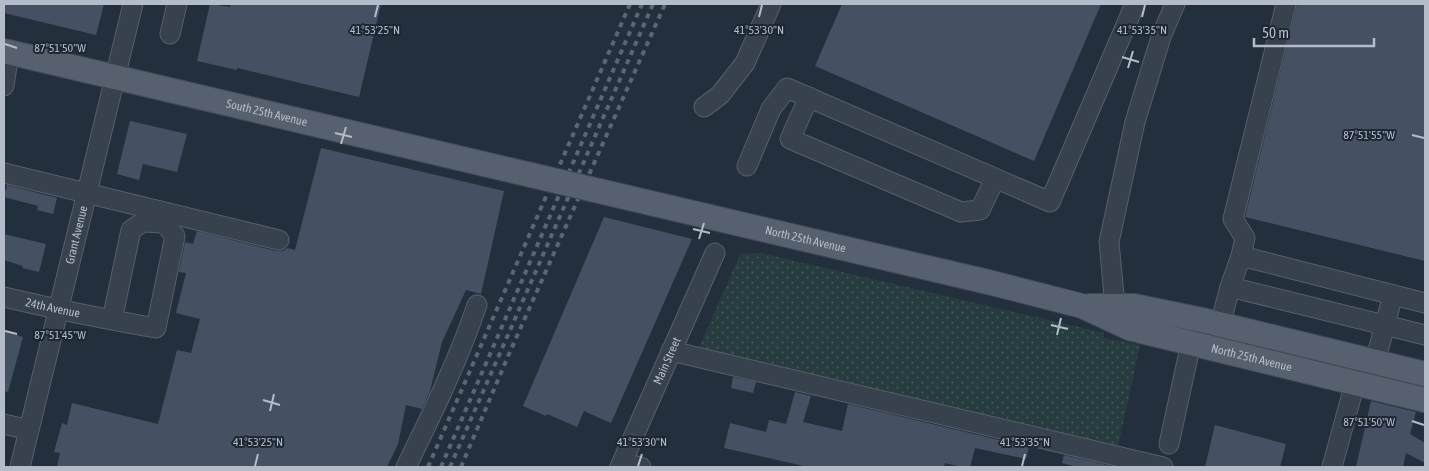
<svg xmlns="http://www.w3.org/2000/svg" width="1429" height="471" font-family="'Asap Condensed',sans-serif">
  <style>
    .grass { fill: url(#grass-dots) }
    .building { fill: #455162 }
    .lines { fill: none; stroke-linecap: round; stroke-linejoin: round }
    .minor-casing { stroke: #565f6c; stroke-width: 21 }
    .major-casing { stroke: #414a57; stroke-width: 26 }
    .minor { stroke: #38414e; stroke-width: 19 }
    .major { stroke: #56606e; stroke-width: 24 }
    .rail { stroke: #5a6575; stroke-width: 4; stroke-dasharray: 5 5; stroke-linecap: butt }
    .major-bridge-casing { stroke: #414a57; stroke-width: 26; stroke-linecap: butt }
    .major-bridge { stroke: #56606e; stroke-width: 24 }
    .ticks { fill: none; stroke: #b4bcc9; stroke-width: 2 }
    .labels { text-anchor: middle; dominant-baseline: central; stroke-width: 4; stroke-linejoin: round; paint-order: stroke }
    .street-label { font-size: 12px; fill: #b4bcc9; stroke: #1d2633 }
    .ticks-label { font-size: 12px; text-anchor: middle; fill: #b4bcc9; stroke: #1d2633; stroke-width: 4; stroke-linejoin: round; paint-order: stroke }
  </style>
  <defs>
    <pattern id="grass-dots" width="8" height="8" patternUnits="userSpaceOnUse" patternTransform="scale(1.25)"><rect width="8" height="8" fill="#263c3f"/><path d="M2 2h.1M6 6h.1" fill="none" stroke="#435659" stroke-width="1.8" stroke-linecap="round"/></pattern>
  </defs>
  <rect width="100%" height="100%" fill="#242f3e"/>
  <path class="grass" d="M761 253 1104 333V338L1140 345 1118 447 699 348 740 254Z"/>
  <g class="building">
    <path d="M4 4H104L96 35 4 13Z"/>
    <path d="M210 4 230 7 231 4H381L359 97 237 68V70L197 61Z"/>
    <path d="M842 4H1101L1034 161 815 66Z"/>
    <path d="M1297 4H1425V261L1245 217Z"/>
    <path d="M130 121 187 134 177 172 143 164 139 180 117 174Z"/>
    <path d="M321 148 504 191 481 294 466 290 442 342 430 391 422 409 406 405 398 444 387 467H57L60 453 54 452 62 423 67 425 72 403 158 424 177 350 191 353 200 319 176 313 186 273 179 272 185 242 193 244 197 231 276 251H283L287 248 295 250Z"/>
    <path d="M7 185 57 198 53 214 37 210 38 206 4 197Z"/>
    <path d="M604 217 692 239 611 423 584 411 577 427 547 414 546 416 523 406Z"/>
    <path d="M4 234 46 244 39 272 22 268 23 266 4 260Z"/>
    <path d="M4 331 23 337 8 392 4 391Z"/>
    <path d="M733 377 756 382 753 393 731 388Z"/>
    <path d="M795 392 811 396 803 422 842 431 848 404 1029 447 1026 459 975 448 970 467H962L945 463 944 467H808L724 448 730 423 766 432 769 420 786 424Z"/>
    <path d="M1371 401 1416 412 1410 434 1425 443V463L1406 453 1403 467H1356Z"/>
    <path d="M1215 425 1286 444 1280 467H1205Z"/>
    <path d="M1064 455 1115 467H1077L1062 463Z"/>
  </g>
  <g class="lines">
    <defs>
      <g id="minor">
        <path d="M170 34 177 4"/>
        <path d="M4 86 9 52"/>
        <path d="M809 97 790 139 961 212 980 210 995 179"/>
        <path d="M704 107 720 95 745 63 771 4"/>
        <path d="M747 166 771 109 787 88 1050 202 1135 4"/>
        <path d="M4 173 279 240"/>
        <path d="M1241 256 1245 238 1233 219 1286 4"/>
        <path d="M1230 287 1241 256 1425 303"/>
        <path id="s1" d="M4 297C54 309 105 319 156 328L175 236 164 223 143 222 131 230 112 320"/>
        <path d="M1115 306 1109 242 1135 122 1161 37 1175 4"/>
        <path d="M1220 325 1230 287 1425 335"/>
        <path d="M671 351 1163 467"/>
        <path d="M1375 362 1393 295"/>
        <path d="M4 424 29 430"/>
        <path d="M1169 444 1191 343"/>
        <path d="M622 463 641 467"/>
        <path id="s2" d="M20 467 133 4"/>
        <path d="M406 467C432 414 458 361 477 305"/>
        <path id="s3" d="M620 467 715 253"/>
        <path d="M1332 467 1355 383"/>
      </g>
      <g id="major">
        <path id="s4" d="M4 51 531 175"/>
        <path id="s5" d="M988 282 1082 306 1129 328 1425 400"/>
        <path d="M1090 306H1134L1202 320 1425 374"/>
      </g>
    </defs>
    <use href="#minor" class="minor-casing"/>
    <use href="#major" class="major-casing"/>
    <use href="#minor" class="minor"/>
    <use href="#major" class="major"/>
    <g class="rail">
      <path d="M428 467 630 4"/>
      <path d="M441 467 642 4"/>
      <path d="M450 467 653 4"/>
      <path d="M461 467 509 354 665 4"/>
    </g>
    <defs>
      <g id="major-bridge">
        <path id="s6" d="M531 175 988 282"/>
      </g>
    </defs>
    <use href="#major-bridge" class="major-bridge-casing"/>
    <use href="#major-bridge" class="major-bridge"/>
  </g>
  <path class="ticks" d="M375 17 378 5M759 17 762 5M1142 17 1145 5M5 44 17 48M1122 57 1139 62M1128 68 1133 51M335 133 352 137M1412 135 1424 138M341 144 346 127M693 229 710 233M699 239 704 223M1051 325 1068 329M5 331 17 334M1057 335 1061 318M263 400 280 405M270 411 274 394M1412 421 1424 425M255 466 258 454M638 466 642 454M1022 466 1025 454"/>
  <g class="labels">
    <g class="street-label">
      <text stroke="none"><textPath href="#s4" startOffset="270">South 25th Avenue</textPath></text>
      <text stroke="none"><textPath href="#s2" startOffset="239">Grant Avenue</textPath></text>
      <text stroke="none"><textPath href="#s6" startOffset="282">North 25th Avenue</textPath></text>
      <text stroke="none"><textPath href="#s1" startOffset="50">24th Avenue</textPath></text>
      <text stroke="none"><textPath href="#s5" startOffset="275">North 25th Avenue</textPath></text>
      <text stroke="none"><textPath href="#s3" startOffset="116">Main Street</textPath></text>
    </g>
  </g>
  <g class="ticks-label">
    <text x="375" y="34">41°53'25"N</text>
    <text x="759" y="34">41°53'30"N</text>
    <text x="1142" y="34">41°53'35"N</text>
    <text x="60" y="52">87°51'50"W</text>
    <text x="1369" y="139">87°51'55"W</text>
    <text x="60" y="339">87°51'45"W</text>
    <text x="1369" y="426">87°51'50"W</text>
    <text x="258" y="446">41°53'25"N</text>
    <text x="642" y="446">41°53'30"N</text>
    <text x="1025" y="446">41°53'35"N</text>
  </g>
  <rect width="1429" height="471" fill="none" stroke="#b4bcc9" stroke-width="10"/>
  <path d="M1254 38v8h120v-8" fill="none" stroke="#b4bcc9" stroke-width="2.5"/>
  <text x="1262" y="38" font-size="15" fill="#b4bcc9" stroke="#1d2633" stroke-width="4" paint-order="stroke">50 m</text>
</svg>
